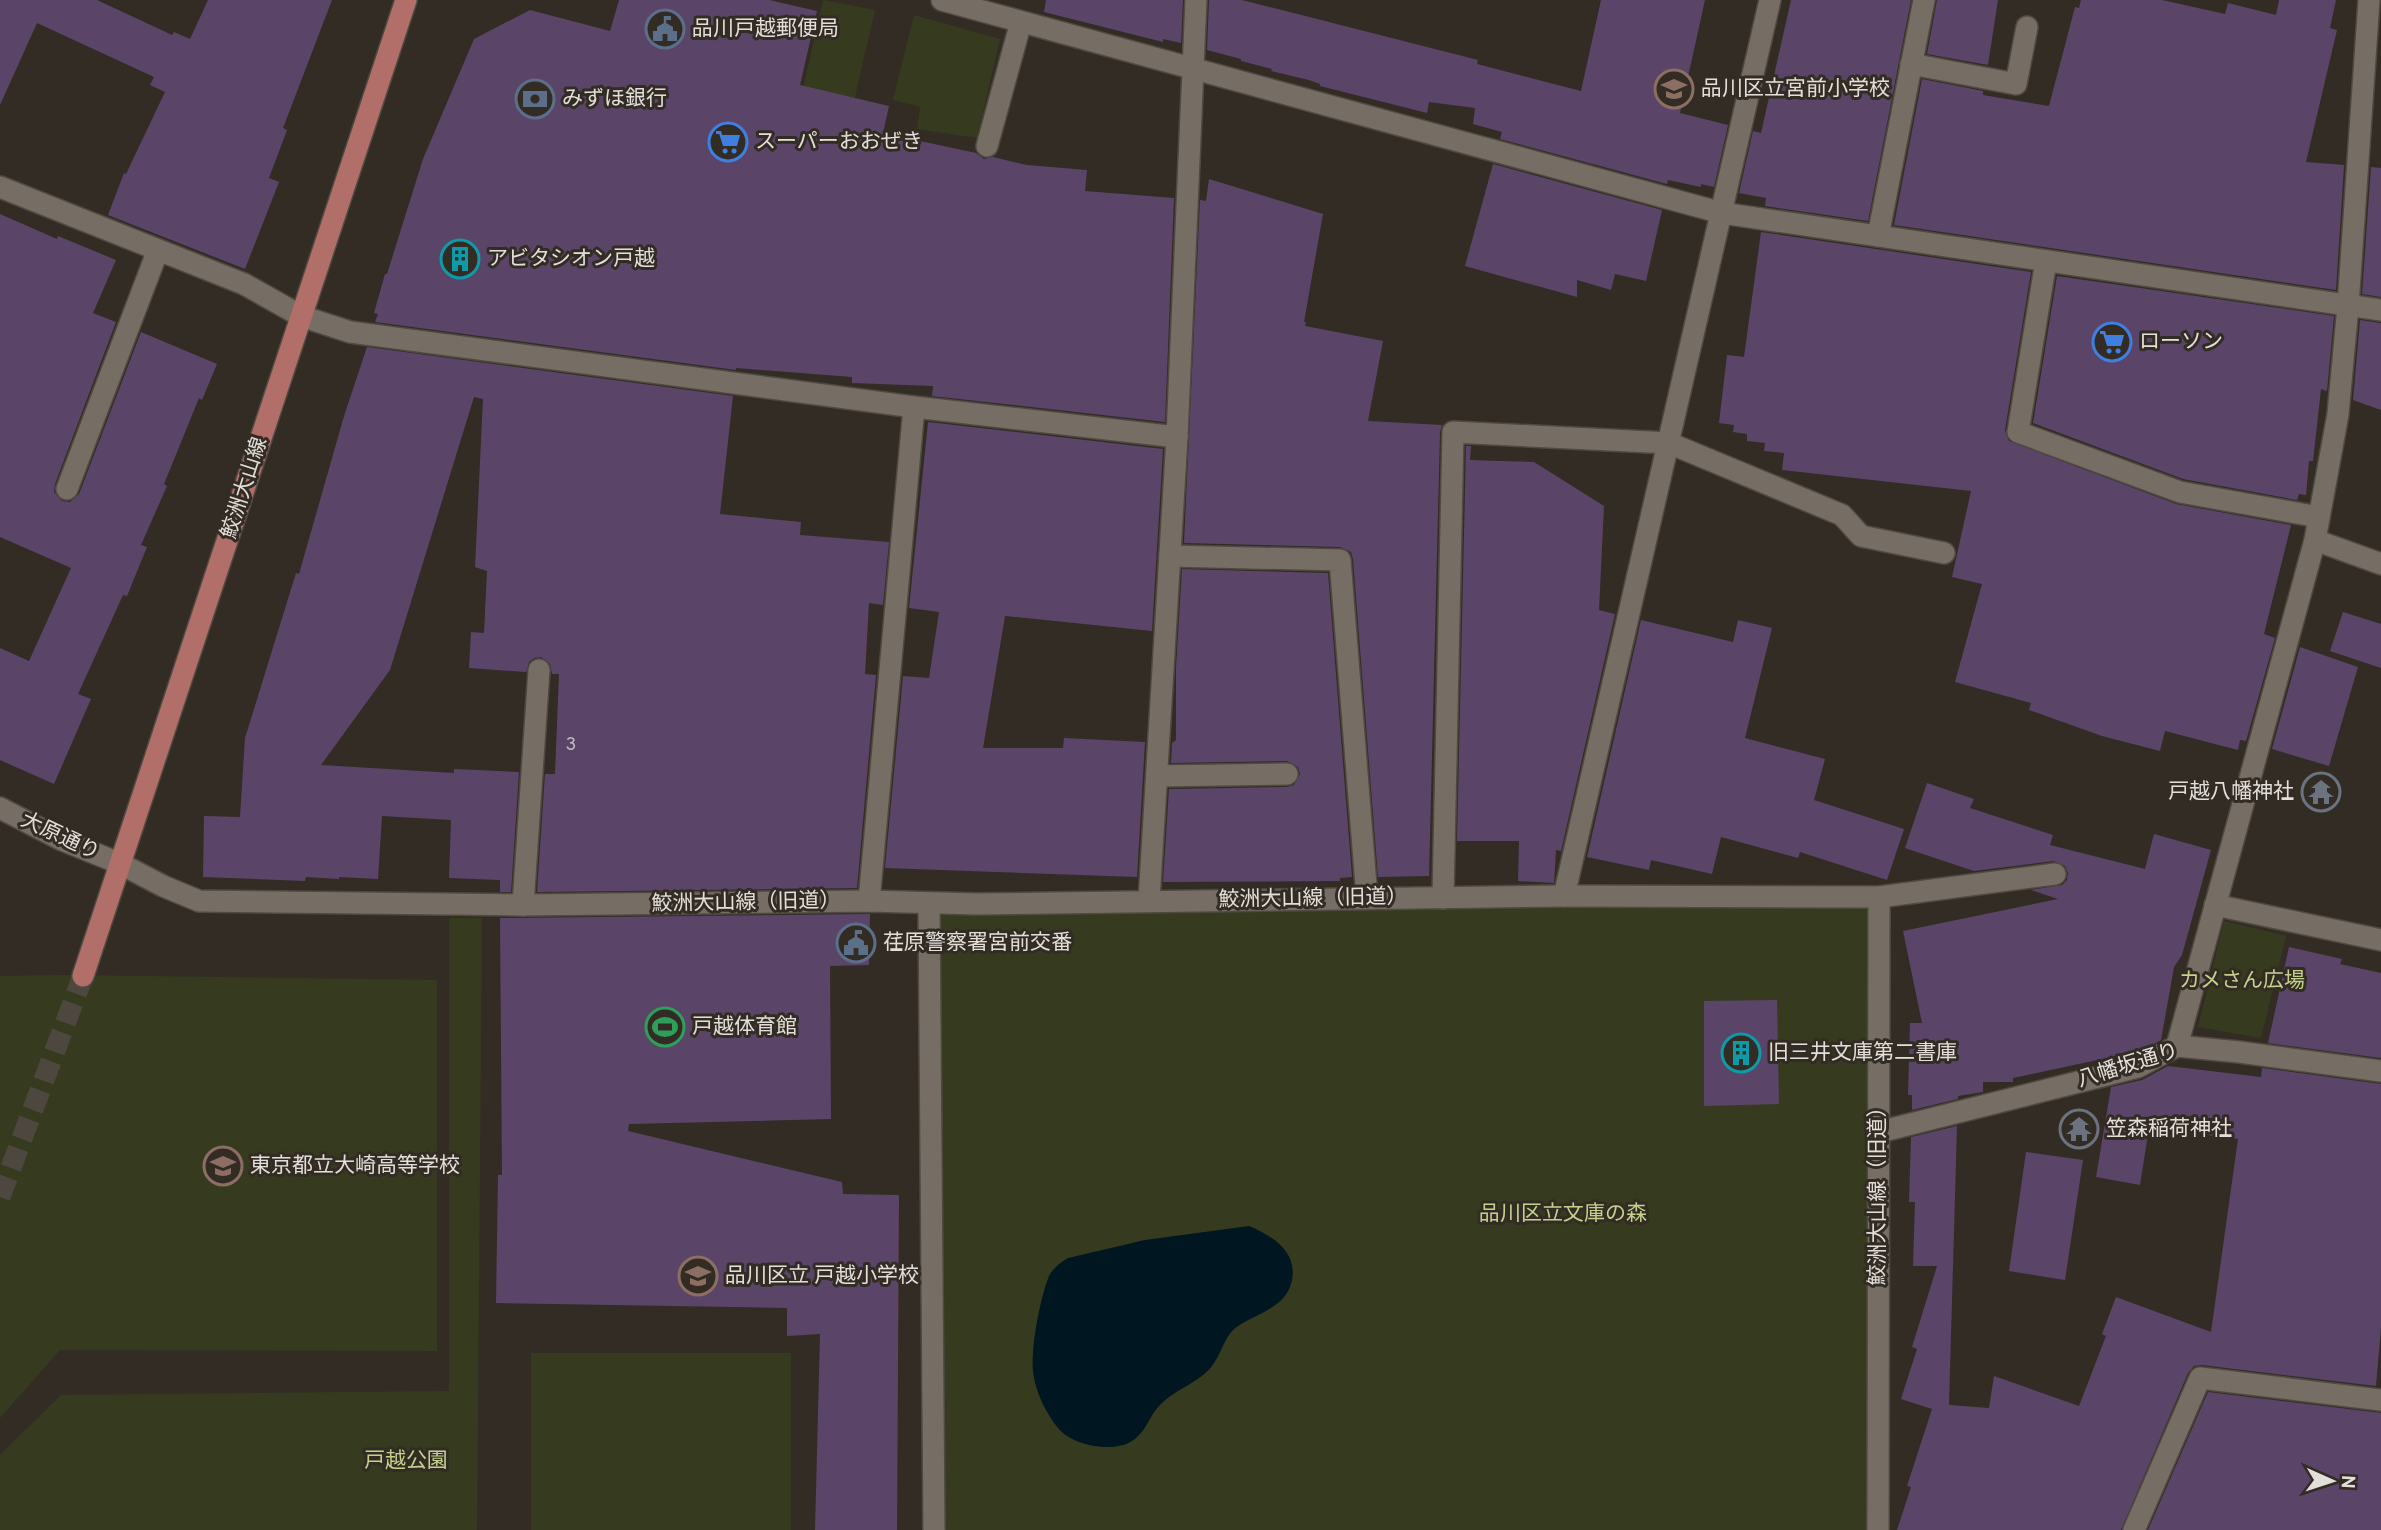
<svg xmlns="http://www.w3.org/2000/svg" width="2381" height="1530" font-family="Overpass,'Noto Sans JP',sans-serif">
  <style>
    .green { fill: #363b1f }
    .water { fill: #001620 }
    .building { fill: #5a4569 }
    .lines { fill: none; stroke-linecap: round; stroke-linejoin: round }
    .major-tunnel { stroke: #4d473f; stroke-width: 21; stroke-dasharray: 21 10; stroke-linecap: butt }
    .minor-casing { stroke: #4f4942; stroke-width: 24 }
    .major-casing { stroke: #4f4942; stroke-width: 24 }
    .minor { stroke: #766e64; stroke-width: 21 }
    .major { stroke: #b26e69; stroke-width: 21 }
    .labels { text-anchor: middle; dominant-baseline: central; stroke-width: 6; stroke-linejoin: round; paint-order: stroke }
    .number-label { font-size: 18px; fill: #c1b8bd }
    .poi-label { font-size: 21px; fill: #e3ded9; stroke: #332c24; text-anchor: start }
    .street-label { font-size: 21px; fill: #e3ded9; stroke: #332c24 }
    .park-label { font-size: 21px; fill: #c3d18b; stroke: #332c24 }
  </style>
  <rect width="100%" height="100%" fill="#332c24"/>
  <g class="green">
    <path d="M823 0 875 10 829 210 776 209Z"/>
    <path d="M914 15 1000 39 977 138 917 129 920 107 893 100Z"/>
    <path d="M1879 897 1878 1530H934L929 903Z"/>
    <path d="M449 918H482L477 1530H0V1455L61 1395 449 1391Z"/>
    <path d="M2224 921 2286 936 2261 1038 2198 1027Z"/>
    <path d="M63 975 437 980V1351L60 1350 0 1418V976Z"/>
    <rect x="531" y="1353" width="260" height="177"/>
  </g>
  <path class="water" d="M1249 1226C1273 1236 1300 1253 1291 1284 1284 1309 1252 1315 1234 1329 1224 1338 1221 1355 1212 1366 1200 1382 1176 1389 1161 1404 1151 1413 1147 1429 1136 1438 1118 1455 1072 1446 1058 1428 1042 1407 1030 1381 1033 1354 1034 1333 1041 1296 1049 1276 1053 1268 1060 1263 1068 1258L1145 1240Z"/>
  <g class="building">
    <path d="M0 0H97L172 35 174 32 190 39 208 0H332L283 128 287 130 269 178 279 182 245 269 108 215 124 173 126 174 165 92 150 85 154 77 37 23 0 105Z"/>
    <path d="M619 0H769L817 11 800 85 889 106 883 133 976 153 984 159 993 157 1027 165 1087 170 1085 191 1174 198 1165 422 932 396 933 386 852 383V377L736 368V370L375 322 378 314 374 313 385 274H387L423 159 474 39 530 10 610 31Z"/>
    <path d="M1046 0H1183L1181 43 1163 39V42L1044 12Z"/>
    <path d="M1209 0H1242L1478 60 1477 64 1581 91 1601 0H1705L1680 113 1728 125 1714 187 1701 184V187L1668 180 1667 184 1500 139 1502 132 1473 124 1475 108 1429 102 1427 113 1320 86V84L1309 80 1271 71 1272 69 1241 61V59L1207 50Z"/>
    <path d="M1791 0H1911L1868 221 1765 206 1766 198 1739 193 1753 131 1761 133Z"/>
    <path d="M1937 0H1998L1988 65 1927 54Z"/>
    <path d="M2081 0H2162L2225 14 2228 3 2276 15 2279 0H2336L2330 28 2337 30 2306 162 2344 165 2336 290 1894 225 1922 79 1983 91V95L2049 106 2075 7 2079 8Z"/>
    <path d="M1493 164 1662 210 1646 281 1615 274 1611 290 1577 280V297L1465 266Z"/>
    <path d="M2371 167 2381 168V297L2362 294Z"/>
    <path d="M1209 179 1323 214 1304 322H1306L1305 326 1383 341 1368 421 1442 425 1440 432 1429 876 1378 877 1353 559 1351 552 1340 547 1184 543 1200 200 1206 201Z"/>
    <path d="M0 214 57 239 58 236 116 260 93 313 116 322 55 484 54 492 62 501 70 502 79 494 141 332 217 364 202 400 199 398 164 484 167 486 141 545 147 547 127 596 123 595 78 694 91 699 54 784 0 760V648L29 661 71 568 0 537Z"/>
    <path d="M1761 232 2031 272 2005 430 2009 441 2176 504 2291 525 2264 634 2275 638 2246 741 2240 740 2238 750 2165 731 2160 751 2102 736 2029 710 2031 703 1955 682 1982 584 1952 577 1971 491 1782 470 1784 453 1764 451 1765 443 1747 441V434L1733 432 1734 425 1719 423 1727 355 1744 357Z"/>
    <path d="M2057 276 2334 316 2327 391 2321 389 2313 461H2309L2306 495 2299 494 2297 500 2183 479 2033 423Z"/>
    <path d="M2360 320 2381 323V410L2353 400Z"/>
    <path d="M367 347 733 396 720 514 801 522 800 535 889 542 883 605 869 603 865 674 876 675 857 888 537 892 545 774H555L559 674H552L550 664 541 657 534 658 529 662 526 672 469 668 471 632 484 633 487 571 475 567 483 399 474 397 390 670 321 765 454 773V769L519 772 511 892H500V880L449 878 451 820 382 816 378 879 339 877V879L306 877 305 881 203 877 204 816 240 817 245 738 296 573 299 574 344 416Z"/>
    <path d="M928 422 1163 449 1152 631 1005 616 983 748H1063L1064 738 1145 742 1137 877 885 868 903 676 929 678 939 612 909 608Z"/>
    <path d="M1466 446H1471L1470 460 1534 462 1604 506 1599 610 1615 614 1561 851 1556 850 1554 883 1518 881 1519 841H1457Z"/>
    <path d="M1182 569 1328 573 1352 877 1340 878V881L1163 882 1169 789 1287 787 1294 785 1300 774 1298 767 1287 761 1171 763 1172 743 1176 740V668Z"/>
    <path d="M2343 612 2381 624V668L2330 651Z"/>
    <path d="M1641 620 1733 642 1738 620 1772 628 1745 738 1825 759 1814 800 1904 829 1887 880 1800 852 1798 858 1721 837 1712 874 1651 860 1649 870 1587 857Z"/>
    <path d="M2300 647 2358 667 2329 766 2272 749Z"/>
    <path d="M1927 783 1974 799 1970 808 2053 835 2050 845 2145 869 2154 834 2211 850 2182 955 2174 967 2161 1040 2133 1055 2115 1059 2116 1056 2013 1078V1082H1983V1092L1958 1096V1099L1912 1110V1095H1908L1910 1023H1922L1903 931 2058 899 2031 890 2062 885 2067 880 2068 873 2065 866 2054 861 1974 871 1905 848Z"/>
    <path d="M870 914 869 965 830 966 831 1119 629 1124 628 1131 842 1182 843 1194 899 1195 897 1530H815L820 1334 787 1336V1308L496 1303 498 1175H502L500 918Z"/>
    <path d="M2289 947 2342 959 2340 964 2381 973V1058L2268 1043Z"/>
    <path d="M1777 1000 1779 1104 1704 1106V1001Z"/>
    <path d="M2168 1066 2261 1077 2262 1068 2381 1084V1327L2376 1386 2202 1365 2194 1366 2188 1373 2121 1530H1897L1911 1487 1907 1486 1932 1409 1901 1399 1917 1349 1912 1347 1937 1266H1913L1915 1202H1909L1911 1137 1957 1126 1949 1405 1989 1408 1994 1376 2079 1406 2106 1336 2102 1334 2116 1297 2211 1332 2238 1139 2149 1128 2140 1185 2096 1177 2111 1087 2142 1080Z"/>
    <path d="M2026 1152 2083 1160 2065 1280 2009 1271Z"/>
    <path d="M2208 1392 2381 1413V1530H2148Z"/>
  </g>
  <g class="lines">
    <path class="major-tunnel" d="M0 1197 83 976"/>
    <defs>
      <g id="minor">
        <path d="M942 0 1722 213 2381 310"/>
        <path d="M1911 64 2016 84 2027 27"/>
        <path d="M987 146 1021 22"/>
        <path d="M0 187 244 284 301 316 350 332 914 407 1177 437"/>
        <path d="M1878 236 1924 0"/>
        <path d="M2046 261 2018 432 2180 492 2319 517"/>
        <path d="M67 489 158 250"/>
        <path d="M2315 540 2381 564"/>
        <path d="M1170 556 1340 560 1367 898"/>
        <path d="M1157 776 1287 774"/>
        <path d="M0 808 62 840 121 864 163 886 199 901 523 905 869 901 977 904 1564 896 1879 897 1878 1530"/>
        <path d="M1564 896 1770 0"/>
        <path d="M1879 897 2055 874"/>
        <path d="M1443 898 1453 432 1669 443 1842 515 1861 536 1944 553"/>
        <path d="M869 901 914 407"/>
        <path d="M1149 901 1177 437 1196 0"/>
        <path d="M929 903 934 1530"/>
        <path d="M523 905 539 670"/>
        <path d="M2215 905 2381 940"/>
        <path d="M2177 1046 2315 540 2338 414 2348 306 2369 0"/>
        <path d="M1879 1132 2138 1067 2177 1046 2239 1052 2381 1071"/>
        <path d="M2134 1530 2200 1378 2381 1400"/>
      </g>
      <path id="major" d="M83 976 406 0"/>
    </defs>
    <use href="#minor" class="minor-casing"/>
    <use href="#major" class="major-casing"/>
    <use href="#minor" class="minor"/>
    <use href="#major" class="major"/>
  </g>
  <defs>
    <symbol id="civic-ring" viewBox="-11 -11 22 22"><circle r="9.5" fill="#332c24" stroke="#5c6f8a" stroke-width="1.5"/><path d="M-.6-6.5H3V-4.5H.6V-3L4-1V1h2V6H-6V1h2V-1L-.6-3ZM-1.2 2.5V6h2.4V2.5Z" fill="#5c6f8a"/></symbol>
    <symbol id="school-ring" viewBox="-11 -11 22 22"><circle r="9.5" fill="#332c24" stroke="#8d6e63" stroke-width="1.5"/><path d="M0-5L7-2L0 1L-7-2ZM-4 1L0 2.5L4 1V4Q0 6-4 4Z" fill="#8d6e63"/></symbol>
    <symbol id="bank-ring" viewBox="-11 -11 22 22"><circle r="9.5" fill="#332c24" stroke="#5c6f8a" stroke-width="1.5"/><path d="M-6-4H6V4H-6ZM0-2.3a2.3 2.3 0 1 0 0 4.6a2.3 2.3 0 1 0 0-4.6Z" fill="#5c6f8a"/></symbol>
    <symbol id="supermarket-ring" viewBox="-11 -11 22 22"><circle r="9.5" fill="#332c24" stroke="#3f7fe0" stroke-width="1.5"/><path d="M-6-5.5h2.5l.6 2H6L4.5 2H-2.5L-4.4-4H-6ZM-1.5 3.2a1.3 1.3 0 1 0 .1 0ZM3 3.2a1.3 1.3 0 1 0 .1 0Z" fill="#3f7fe0"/></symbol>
    <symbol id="building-ring" viewBox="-11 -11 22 22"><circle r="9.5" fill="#332c24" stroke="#0f9aa8" stroke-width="1.5"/><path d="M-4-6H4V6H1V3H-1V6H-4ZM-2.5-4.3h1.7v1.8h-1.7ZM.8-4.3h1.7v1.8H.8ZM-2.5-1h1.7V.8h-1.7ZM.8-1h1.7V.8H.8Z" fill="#0f9aa8"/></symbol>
    <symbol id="temple-ring" viewBox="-11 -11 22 22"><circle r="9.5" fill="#332c24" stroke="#6b7280" stroke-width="1.5"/><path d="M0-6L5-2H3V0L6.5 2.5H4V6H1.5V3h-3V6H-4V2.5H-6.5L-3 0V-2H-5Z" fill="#6b7280"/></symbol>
    <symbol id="stadium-ring" viewBox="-11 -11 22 22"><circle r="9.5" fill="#332c24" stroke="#2e9e5b" stroke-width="1.5"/><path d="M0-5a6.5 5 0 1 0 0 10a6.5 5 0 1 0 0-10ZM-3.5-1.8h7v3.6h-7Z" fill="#2e9e5b"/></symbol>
  </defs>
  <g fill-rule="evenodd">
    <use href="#civic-ring" x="643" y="7" width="44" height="44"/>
    <use href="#school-ring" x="1652" y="67" width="44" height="44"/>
    <use href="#bank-ring" x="513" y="77" width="44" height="44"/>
    <use href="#supermarket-ring" x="706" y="120" width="44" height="44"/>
    <use href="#building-ring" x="438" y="237" width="44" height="44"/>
    <use href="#supermarket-ring" x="2090" y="320" width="44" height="44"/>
    <use href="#temple-ring" x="2299" y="770" width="44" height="44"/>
    <use href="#civic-ring" x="834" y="921" width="44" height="44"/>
    <use href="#stadium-ring" x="643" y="1005" width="44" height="44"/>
    <use href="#building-ring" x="1719" y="1031" width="44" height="44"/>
    <use href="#temple-ring" x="2057" y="1107" width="44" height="44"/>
    <use href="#school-ring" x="201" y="1144" width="44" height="44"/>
    <use href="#school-ring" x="676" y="1254" width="44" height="44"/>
  </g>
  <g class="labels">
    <g class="number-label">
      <text x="571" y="745">3</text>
    </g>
    <g class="poi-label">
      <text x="692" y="29">品川戸越郵便局</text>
      <text x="1701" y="89">品川区立宮前小学校</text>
      <text x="562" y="99">みずほ銀行</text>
      <text x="755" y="142">スーパーおおぜき</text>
      <text x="487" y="259">アビタシオン戸越</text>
      <text x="2139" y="342">ローソン</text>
      <text x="2294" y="792" text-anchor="end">戸越八幡神社</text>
      <text x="883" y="943">荏原警察署宮前交番</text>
      <text x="692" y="1027">戸越体育館</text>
      <text x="1768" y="1053">旧三井文庫第二書庫</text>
      <text x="2106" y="1129">笠森稲荷神社</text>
      <text x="250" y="1166">東京都立大崎高等学校</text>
      <text x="725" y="1276">品川区立 戸越小学校</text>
    </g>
    <g class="street-label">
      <text transform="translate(245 488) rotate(-72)">鮫洲大山線</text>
      <text transform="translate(60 837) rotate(25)">大原通り</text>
      <text transform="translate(1313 899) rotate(-1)">鮫洲大山線（旧道）</text>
      <text transform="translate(746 903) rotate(-1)">鮫洲大山線（旧道）</text>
      <text transform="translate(2128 1066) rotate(-17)">八幡坂通り</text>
      <text transform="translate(1878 1191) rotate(-90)">鮫洲大山線（旧道）</text>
    </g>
    <g class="park-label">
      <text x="2242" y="981">カメさん広場</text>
      <text x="1563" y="1214">品川区立文庫の森</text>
      <text x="406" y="1461">戸越公園</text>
    </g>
  </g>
  <g transform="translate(2332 1481) rotate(93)" stroke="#332c24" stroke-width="5" paint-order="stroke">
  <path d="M0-5L12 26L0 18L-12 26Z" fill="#e3ded9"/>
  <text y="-10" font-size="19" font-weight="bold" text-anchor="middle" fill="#e3ded9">N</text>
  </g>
</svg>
